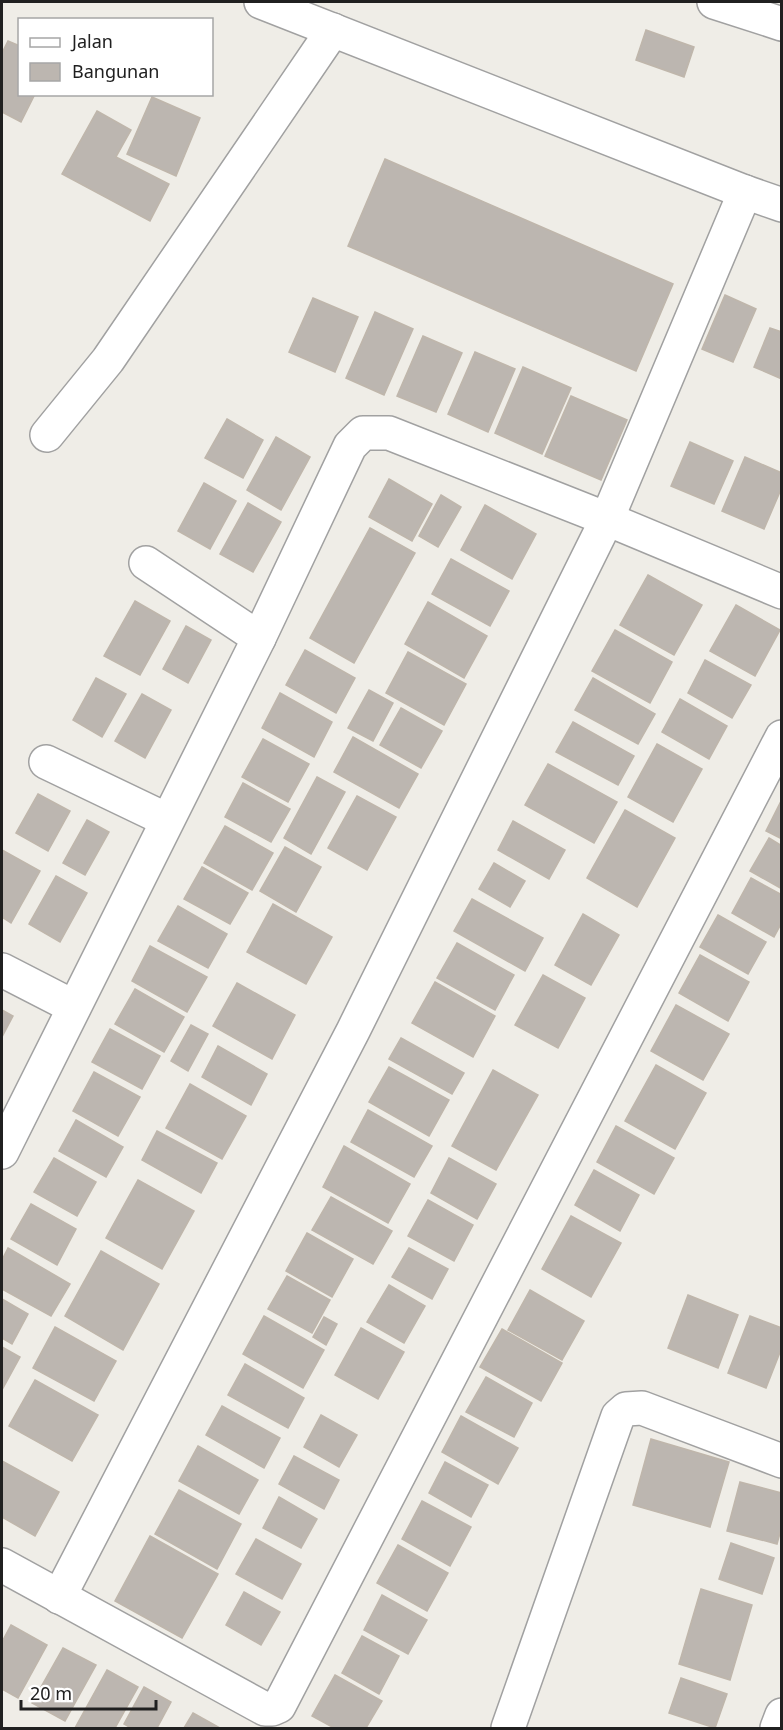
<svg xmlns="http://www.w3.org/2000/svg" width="783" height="1730" font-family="'Noto Sans',sans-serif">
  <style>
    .building { fill: #bcb6b0; stroke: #bfb6ab; stroke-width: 1.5 }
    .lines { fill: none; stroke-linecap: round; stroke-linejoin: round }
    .minor-casing { stroke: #a1a1a1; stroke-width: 36 }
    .minor { stroke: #fff; stroke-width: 33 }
  </style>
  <rect width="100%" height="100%" fill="#efede7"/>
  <g class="building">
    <path d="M646 30 694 47 684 77 636 60Z"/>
    <path d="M8 41 20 46V94H35L21 122 2 112V53Z"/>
    <path d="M152 97 200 118 176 176 127 154Z"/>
    <path d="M97 111 131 130 116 157 169 184 150 221 62 174Z"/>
    <path d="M385 159 673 284 636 371 348 246Z"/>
    <path d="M725 295 756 309 733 362 702 349Z"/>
    <path d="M313 298 358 317 335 372 289 352Z"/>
    <path d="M375 312 413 329 384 395 346 378Z"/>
    <path d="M770 328 782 332V379L754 367Z"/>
    <path d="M423 336 462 353 436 412 397 396Z"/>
    <path d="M475 352 515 369 488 432 448 414Z"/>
    <path d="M523 367 571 388 542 454 495 433Z"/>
    <path d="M571 396 627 420 601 480 545 456Z"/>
    <path d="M227 419 263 440 243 478 205 458Z"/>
    <path d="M276 437 310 457 281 510 247 490Z"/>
    <path d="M690 442 733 461 714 504 671 486Z"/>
    <path d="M745 457 782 473V487L764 529 722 511Z"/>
    <path d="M389 479 432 504 412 541 369 517Z"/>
    <path d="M204 483 236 501 210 549 178 531Z"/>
    <path d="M441 495 461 507 438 547 419 536Z"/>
    <path d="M248 503 281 522 253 572 220 554Z"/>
    <path d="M485 505 536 534 512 579 461 550Z"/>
    <path d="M370 528 415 553 354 663 310 638Z"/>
    <path d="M451 559 509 591 490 626 432 594Z"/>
    <path d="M648 575 702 605 674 655 620 625Z"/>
    <path d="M135 601 170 621 140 675 104 656Z"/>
    <path d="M428 602 487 636 464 678 405 644Z"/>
    <path d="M736 605 780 630 755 676 710 651Z"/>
    <path d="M186 626 211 640 188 683 163 669Z"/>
    <path d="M615 630 672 662 650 703 592 671Z"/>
    <path d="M305 650 355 678 336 713 286 685Z"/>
    <path d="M408 652 466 684 444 725 386 693Z"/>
    <path d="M705 660 751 685 732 718 688 693Z"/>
    <path d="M96 678 126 694 102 737 73 720Z"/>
    <path d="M593 678 655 714 638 744 575 710Z"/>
    <path d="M369 690 393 703 373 741 348 728Z"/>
    <path d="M280 693 332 722 314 757 262 728Z"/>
    <path d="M142 694 171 710 145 758 115 741Z"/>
    <path d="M680 699 727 726 709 759 662 732Z"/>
    <path d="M401 708 442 731 421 768 380 745Z"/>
    <path d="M573 722 634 756 618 785 556 752Z"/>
    <path d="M353 737 418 774 399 808 334 772Z"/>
    <path d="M263 739 309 764 288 802 242 777Z"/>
    <path d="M657 744 702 769 673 822 628 797Z"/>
    <path d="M548 764 617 802 594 843 525 805Z"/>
    <path d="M317 777 345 792 311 854 284 838Z"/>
    <path d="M243 783 290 809 271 842 225 817Z"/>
    <path d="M38 794 70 811 48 851 16 833Z"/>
    <path d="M357 796 396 817 367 870 328 848Z"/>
    <path d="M782 799V839L766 831Z"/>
    <path d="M625 810 675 838 637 907 587 878Z"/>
    <path d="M87 820 109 832 85 875 63 863Z"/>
    <path d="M513 821 565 850 549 879 498 850Z"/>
    <path d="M225 826 273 853 252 890 204 863Z"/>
    <path d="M769 838 782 846V889L750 871Z"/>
    <path d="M285 847 321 867 296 912 260 891Z"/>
    <path d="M2 850 40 871 11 923 2 917Z"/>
    <path d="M494 863 525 881 510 907 479 889Z"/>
    <path d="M202 867 248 893 230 924 184 899Z"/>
    <path d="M56 876 87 893 60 942 29 924Z"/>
    <path d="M751 878 782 895V922L774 937 732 913Z"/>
    <path d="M472 899 543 938 525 971 454 931Z"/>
    <path d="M273 904 332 937 306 984 247 952Z"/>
    <path d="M178 906 227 934 208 968 158 941Z"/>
    <path d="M583 914 619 935 591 985 555 965Z"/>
    <path d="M718 915 766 942 748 974 700 947Z"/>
    <path d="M457 943 514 975 495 1010 437 978Z"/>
    <path d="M150 946 207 977 187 1012 132 981Z"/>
    <path d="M700 955 749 982 728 1021 679 993Z"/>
    <path d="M543 975 585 998 558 1048 515 1025Z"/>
    <path d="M435 982 495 1016 473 1057 412 1023Z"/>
    <path d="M237 983 295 1015 272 1059 213 1026Z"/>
    <path d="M135 989 184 1017 164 1052 115 1024Z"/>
    <path d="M676 1005 729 1034 703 1080 651 1051Z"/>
    <path d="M2 1010 13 1016 2 1037Z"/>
    <path d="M191 1025 208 1034 188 1071 171 1061Z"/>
    <path d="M110 1029 160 1056 142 1089 92 1062Z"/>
    <path d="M401 1038 464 1073 452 1094 389 1059Z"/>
    <path d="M218 1046 267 1074 251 1105 202 1077Z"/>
    <path d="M656 1065 706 1093 675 1149 625 1121Z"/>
    <path d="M389 1067 449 1100 429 1136 369 1102Z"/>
    <path d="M493 1070 538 1095 496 1170 452 1146Z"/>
    <path d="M94 1072 140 1097 118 1136 73 1111Z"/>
    <path d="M190 1084 246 1116 222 1159 166 1128Z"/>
    <path d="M368 1110 432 1146 414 1177 351 1142Z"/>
    <path d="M76 1120 123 1147 106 1177 59 1151Z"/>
    <path d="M616 1126 674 1158 654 1194 597 1162Z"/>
    <path d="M157 1131 217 1163 201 1193 142 1160Z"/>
    <path d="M344 1146 410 1184 388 1223 323 1187Z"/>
    <path d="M54 1158 96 1182 77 1216 34 1192Z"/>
    <path d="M449 1158 496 1184 477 1219 431 1193Z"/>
    <path d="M594 1170 639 1195 620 1231 575 1205Z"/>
    <path d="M138 1180 194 1211 162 1269 106 1238Z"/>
    <path d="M331 1197 392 1231 373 1264 312 1230Z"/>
    <path d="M428 1200 473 1225 454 1261 408 1236Z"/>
    <path d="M31 1204 76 1229 57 1265 11 1239Z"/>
    <path d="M571 1216 621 1243 591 1297 542 1269Z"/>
    <path d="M307 1233 353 1259 332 1297 286 1271Z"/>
    <path d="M8 1248 70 1284 51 1316 2 1289V1260Z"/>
    <path d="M409 1248 448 1269 432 1299 392 1277Z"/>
    <path d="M101 1251 159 1284 123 1350 65 1316Z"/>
    <path d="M287 1276 330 1300 312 1333 268 1309Z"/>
    <path d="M389 1285 425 1306 404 1343 367 1322Z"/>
    <path d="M530 1290 584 1321 562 1360 508 1330Z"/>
    <path d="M688 1295 738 1315 718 1368 668 1348Z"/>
    <path d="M2 1299 28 1314 12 1344 2 1338Z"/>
    <path d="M264 1316 324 1350 303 1388 243 1354Z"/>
    <path d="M750 1316 782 1328V1347L766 1388 728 1373Z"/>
    <path d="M324 1317 337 1324 326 1345 313 1337Z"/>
    <path d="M55 1327 116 1361 94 1401 33 1368Z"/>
    <path d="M361 1328 404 1352 378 1399 335 1375Z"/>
    <path d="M502 1329 562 1363 541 1401 480 1367Z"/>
    <path d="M2 1347 20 1357 2 1390Z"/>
    <path d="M245 1364 304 1398 288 1428 228 1395Z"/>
    <path d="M486 1377 532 1403 514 1437 466 1412Z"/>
    <path d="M35 1380 98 1415 72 1461 9 1426Z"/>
    <path d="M222 1406 280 1438 264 1468 206 1435Z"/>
    <path d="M321 1415 357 1435 339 1467 304 1447Z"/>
    <path d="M461 1416 518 1448 498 1484 442 1452Z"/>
    <path d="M651 1439 729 1462 710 1527 633 1505Z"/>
    <path d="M198 1446 258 1480 239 1514 179 1481Z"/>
    <path d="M294 1456 339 1480 324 1509 279 1484Z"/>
    <path d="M2 1461 59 1492 35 1536 2 1517Z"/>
    <path d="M445 1462 488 1485 471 1517 429 1493Z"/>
    <path d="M740 1482 782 1493V1526L777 1544 727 1531Z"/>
    <path d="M179 1490 241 1524 217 1569 155 1534Z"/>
    <path d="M279 1497 317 1519 301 1548 263 1528Z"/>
    <path d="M422 1501 471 1527 450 1566 402 1539Z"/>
    <path d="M150 1536 218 1574 182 1638 115 1601Z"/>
    <path d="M256 1539 301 1564 282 1599 236 1574Z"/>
    <path d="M731 1543 774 1558 762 1594 719 1579Z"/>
    <path d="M398 1545 448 1573 427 1611 377 1583Z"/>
    <path d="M701 1589 752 1605 730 1680 679 1664Z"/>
    <path d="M244 1592 280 1612 261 1645 226 1625Z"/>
    <path d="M382 1595 427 1620 408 1654 364 1630Z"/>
    <path d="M11 1625 47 1645 18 1698 2 1689V1642Z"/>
    <path d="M362 1636 399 1656 379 1694 342 1673Z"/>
    <path d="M63 1648 96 1665 65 1721 32 1703Z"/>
    <path d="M107 1670 138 1687 115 1728H75Z"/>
    <path d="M335 1675 382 1701 366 1728H334L312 1716Z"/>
    <path d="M681 1678 727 1694 715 1728 669 1713Z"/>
    <path d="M144 1687 171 1702 157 1728H131L124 1724Z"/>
    <path d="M193 1713 220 1728H184Z"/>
  </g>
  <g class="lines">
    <defs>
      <g id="minor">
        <path d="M261 2 745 192 782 205"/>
        <path d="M714 2 782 24"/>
        <path d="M47 435 108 360 333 30"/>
        <path d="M146 563 259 638"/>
        <path d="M46 762 167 820"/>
        <path d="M2 970 74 1007"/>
        <path d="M2 1152 259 638 350 446 363 433H389L607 519 782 592"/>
        <path d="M2 1565 265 1709H272L279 1706 782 737"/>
        <path d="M59 1597 353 1031 607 519 745 192"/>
        <path d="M508 1728 618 1416 626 1409 642 1408 782 1461"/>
        <path d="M777 1728 782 1715"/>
      </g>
    </defs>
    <use href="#minor" class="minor-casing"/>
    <use href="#minor" class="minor"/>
  </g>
  <rect width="783" height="1730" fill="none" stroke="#202020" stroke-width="6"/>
  <rect x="18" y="18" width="195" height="78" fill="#ffffff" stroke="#a6a6a6" stroke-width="1.5"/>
  <rect x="30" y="38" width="30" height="9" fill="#ffffff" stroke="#a6a6a6" stroke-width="1.5"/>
  <text x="72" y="48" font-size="18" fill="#202020">Jalan</text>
  <rect x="30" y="63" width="30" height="18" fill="#bcb6b0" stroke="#a6a6a6" stroke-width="1.5"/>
  <text x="72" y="78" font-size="18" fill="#202020">Bangunan</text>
  <path d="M21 1700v9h135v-9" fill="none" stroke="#202020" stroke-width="3"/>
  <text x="30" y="1700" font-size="18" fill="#202020" stroke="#ffffff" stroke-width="4.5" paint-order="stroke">20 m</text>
</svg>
